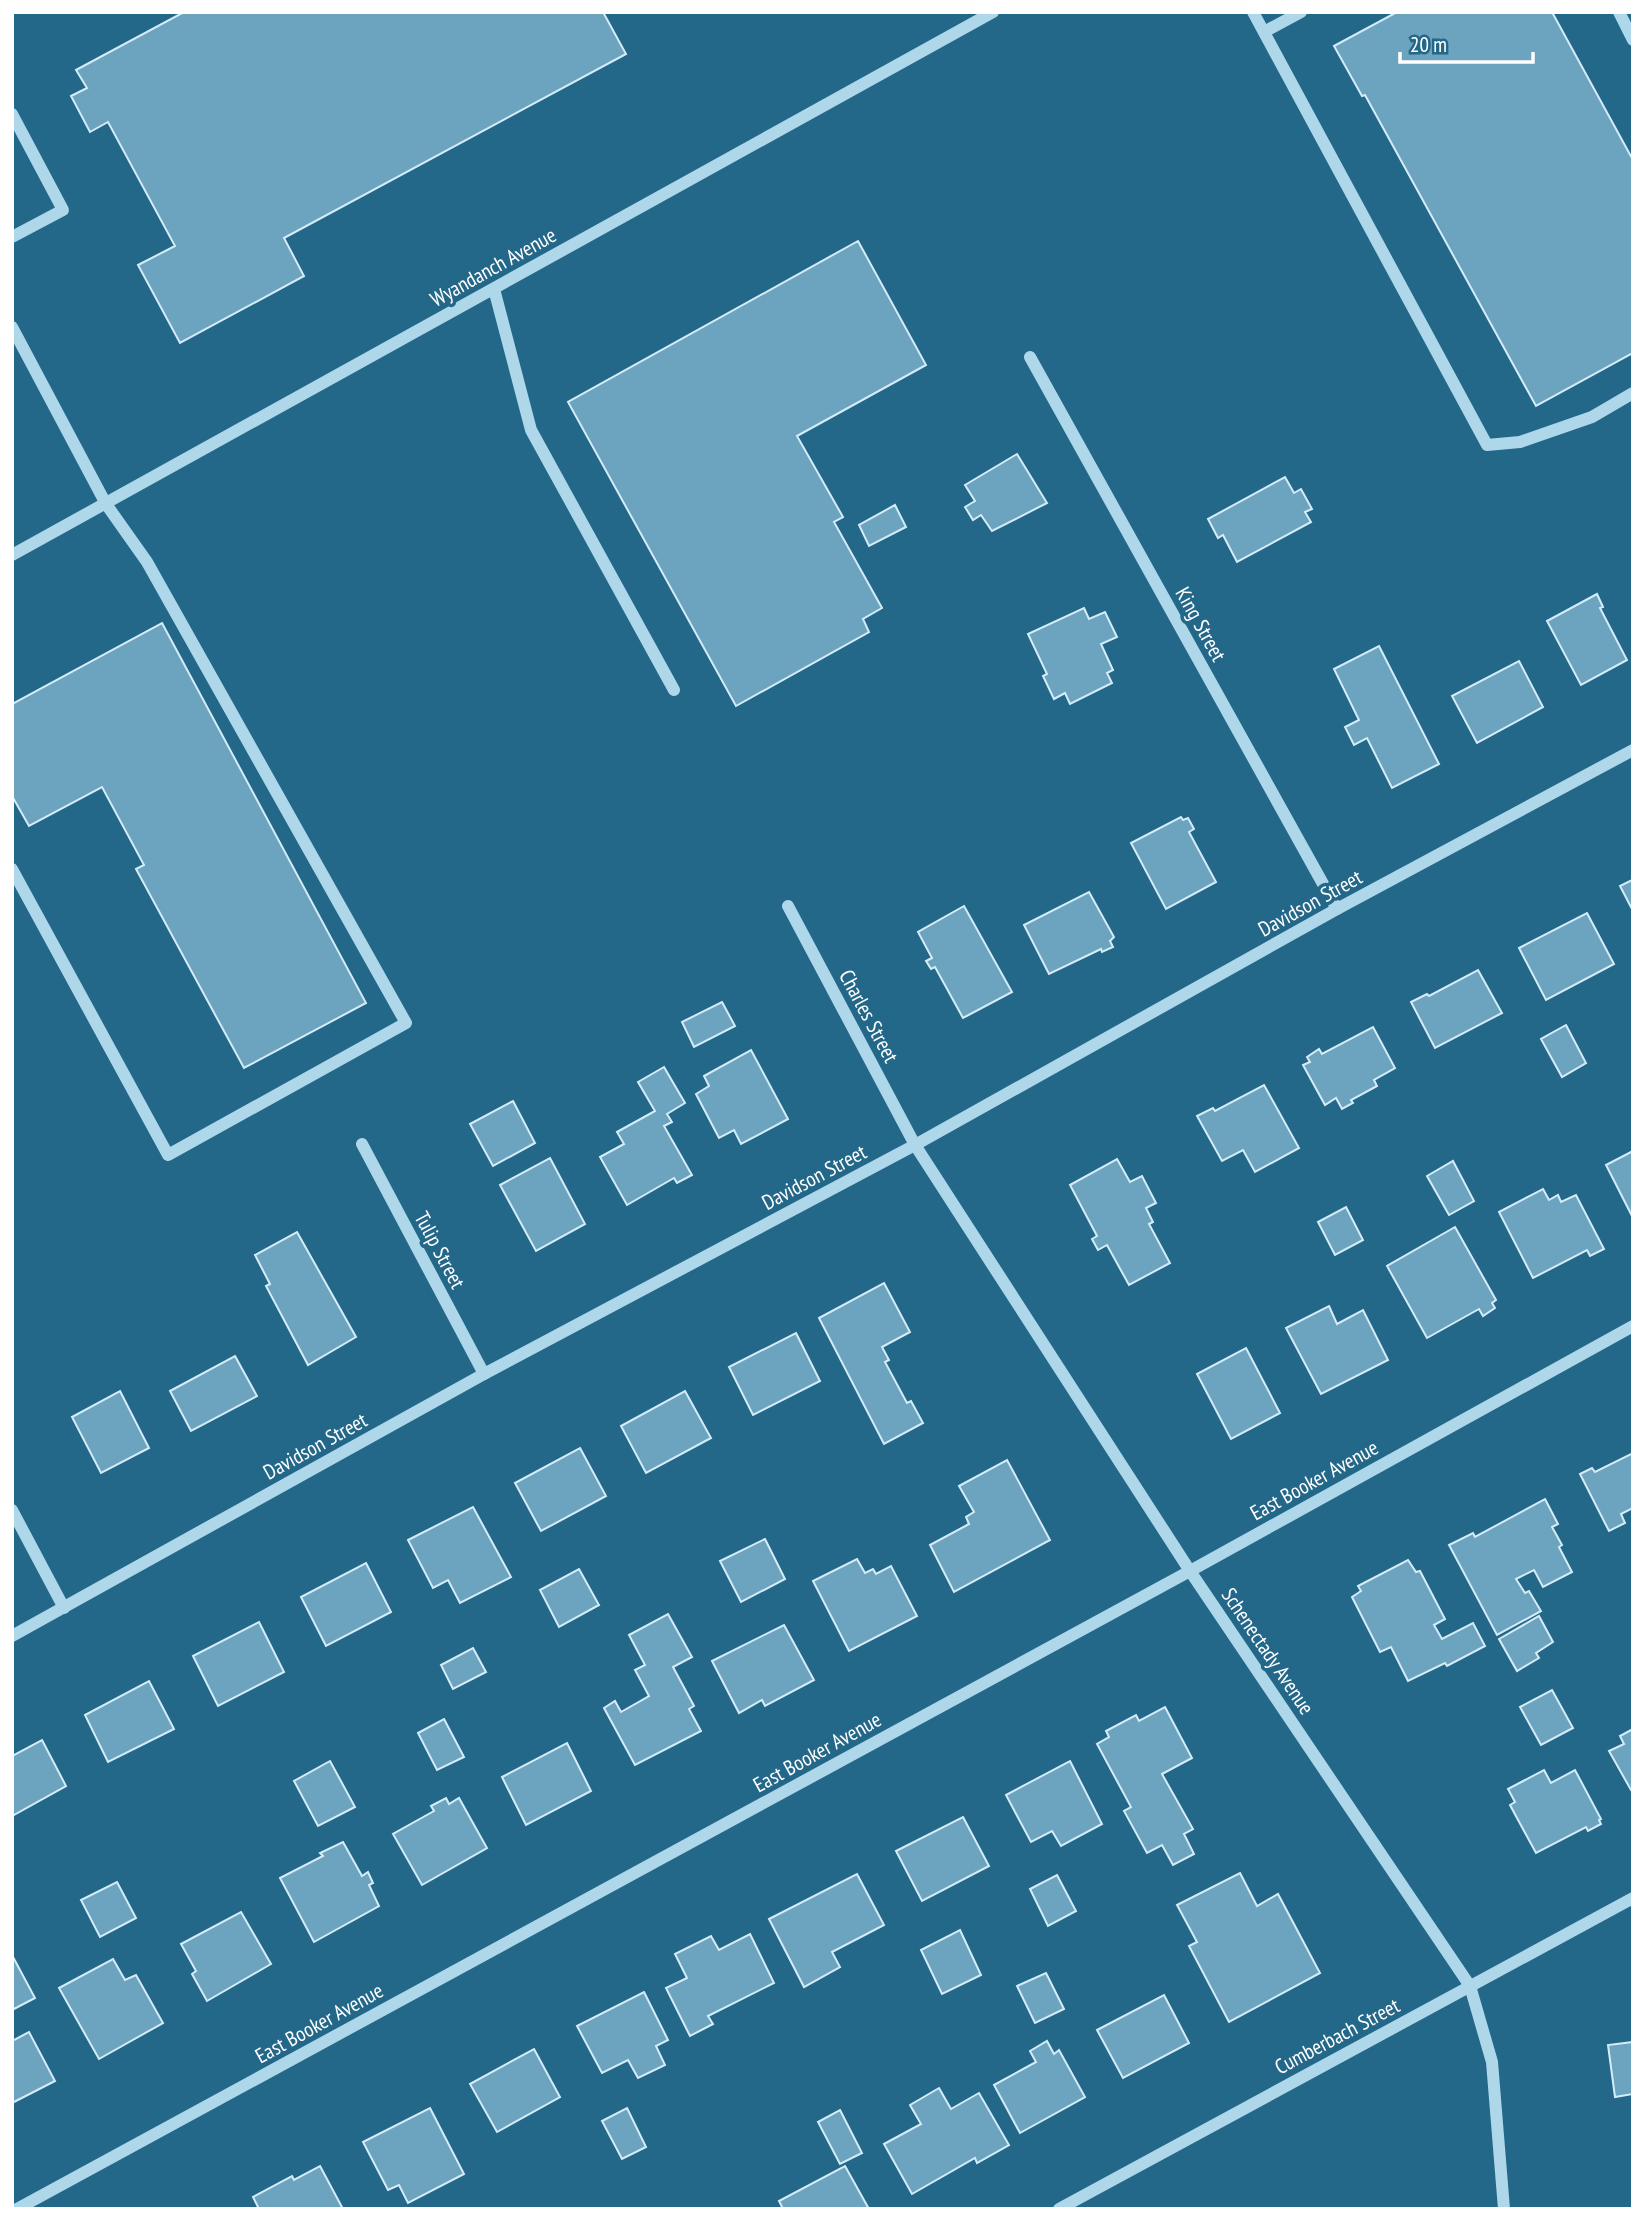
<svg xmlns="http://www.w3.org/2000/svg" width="1645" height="2221" font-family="'PT Sans Narrow',sans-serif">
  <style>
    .building { fill: #6ca4bf; stroke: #d4ecf7; stroke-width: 2 }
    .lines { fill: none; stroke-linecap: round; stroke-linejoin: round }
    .minor { stroke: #afd7ea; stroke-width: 12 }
    .labels { text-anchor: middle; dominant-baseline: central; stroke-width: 7; stroke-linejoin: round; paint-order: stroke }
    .street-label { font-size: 21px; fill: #fff; stroke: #236789 }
  </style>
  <rect width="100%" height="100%" fill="#236789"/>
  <g class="building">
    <path d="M184 12H603L626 54 284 238 304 276 180 343 138 265 175 246 108 122 90 132 71 96 87 88 76 70Z"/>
    <path d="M1397 12H1552L1633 160V353L1536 406 1365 95 1362 96 1334 46Z"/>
    <path d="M858 241 926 365 797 436 843 517 834 522 882 608 863 619 869 632 736 706 568 402Z"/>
    <path d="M1017 454 1047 503 992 531 981 515 973 520 965 507 975 501 965 485Z"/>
    <path d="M1285 477 1294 493 1301 489 1312 509 1305 512 1311 522 1237 562 1223 535 1218 538 1208 519Z"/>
    <path d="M895 505 906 527 869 546 859 525Z"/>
    <path d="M1597 594 1603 607 1600 608 1627 660 1581 685 1547 621Z"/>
    <path d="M1084 608 1089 619 1105 612 1117 637 1101 644 1113 670 1107 673 1112 683 1070 704 1065 693 1054 699 1043 676 1047 674 1028 634Z"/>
    <path d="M162 623 366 1003 244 1068 136 869 144 865 102 787 29 826 12 796V704Z"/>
    <path d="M1379 646 1439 764 1392 788 1367 738 1354 745 1345 727 1359 720 1334 669Z"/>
    <path d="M1519 661 1543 707 1477 743 1452 696Z"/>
    <path d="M1181 817 1183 820 1188 818 1194 829 1189 832 1216 882 1166 909 1131 843Z"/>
    <path d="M1632 880 1633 882V911L1620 886Z"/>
    <path d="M1089 892 1114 937 1110 941 1113 947 1102 952 1101 949 1049 974 1024 925Z"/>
    <path d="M964 906 1012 992 963 1018 935 967 931 969 926 961 932 958 918 932Z"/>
    <path d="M1587 913 1614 964 1546 1000 1519 948Z"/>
    <path d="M1478 970 1502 1013 1435 1048 1411 1002 1427 994 1429 996Z"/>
    <path d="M722 1002 735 1026 694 1047 682 1022Z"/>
    <path d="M1566 1025 1586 1063 1562 1077 1541 1039Z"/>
    <path d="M1373 1027 1395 1068 1374 1080 1377 1086 1351 1100 1353 1103 1342 1109 1336 1098 1325 1105 1303 1065 1310 1062 1307 1057 1319 1049 1322 1054Z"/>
    <path d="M751 1050 788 1119 741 1144 734 1130 719 1138 696 1094 709 1086 704 1076Z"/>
    <path d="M664 1067 685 1103 667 1114 672 1122 664 1126 692 1175 677 1183 674 1178 627 1205 600 1157 624 1144 617 1132 655 1111 638 1082Z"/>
    <path d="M1264 1085 1299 1148 1255 1172 1243 1150 1222 1161 1197 1116 1213 1108 1215 1111Z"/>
    <path d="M513 1101 535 1143 493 1166 470 1124Z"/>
    <path d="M1633 1151V1215L1632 1216 1606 1165Z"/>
    <path d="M550 1158 585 1224 536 1251 500 1185Z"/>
    <path d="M1117 1159 1130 1182 1142 1176 1156 1203 1146 1208 1153 1222 1149 1224 1170 1263 1129 1285 1107 1245 1098 1250 1092 1239 1097 1236 1070 1185Z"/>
    <path d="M1453 1161 1474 1201 1449 1215 1427 1176Z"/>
    <path d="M1543 1189 1549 1200 1558 1195 1561 1202 1576 1195 1604 1249 1590 1256 1587 1250 1533 1278 1499 1212Z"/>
    <path d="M1346 1207 1363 1240 1335 1255 1318 1222Z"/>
    <path d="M1455 1227 1496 1300 1492 1303 1495 1308 1483 1316 1479 1309 1427 1338 1387 1266Z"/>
    <path d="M297 1232 356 1337 308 1365 266 1286 270 1284 255 1255Z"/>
    <path d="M884 1283 910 1332 882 1347 889 1360 885 1362 907 1403 911 1401 923 1423 884 1444 819 1318Z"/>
    <path d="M1329 1306 1337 1324 1363 1310 1388 1360 1321 1394 1286 1328Z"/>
    <path d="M796 1333 820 1381 753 1415 729 1367Z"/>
    <path d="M1246 1348 1280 1413 1231 1439 1197 1374Z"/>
    <path d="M235 1356 257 1396 191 1431 170 1391Z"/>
    <path d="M120 1391 149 1448 101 1473 72 1417Z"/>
    <path d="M685 1391 711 1438 646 1473 621 1426Z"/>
    <path d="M580 1448 606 1496 541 1531 515 1483Z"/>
    <path d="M1633 1453V1508L1621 1514 1625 1523 1609 1531 1580 1474 1592 1468 1595 1472Z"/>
    <path d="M1007 1460 1050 1540 954 1592 930 1545 969 1524 966 1517 974 1512 959 1486Z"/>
    <path d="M1545 1499 1558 1524 1552 1527 1562 1545 1559 1547 1572 1572 1543 1587 1534 1570 1516 1579 1525 1593 1529 1591 1541 1611 1497 1635 1449 1545 1473 1533 1475 1537Z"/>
    <path d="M473 1507 511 1577 460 1603 448 1580 433 1588 408 1540Z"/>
    <path d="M765 1539 785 1579 741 1602 720 1561Z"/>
    <path d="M857 1559 865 1573 873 1569 876 1574 891 1566 917 1616 849 1651 813 1581Z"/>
    <path d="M1408 1560 1416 1572 1420 1571 1445 1619 1434 1625 1442 1639 1473 1623 1485 1646 1447 1666 1445 1663 1408 1681 1391 1647 1380 1652 1352 1597 1361 1591 1358 1586Z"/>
    <path d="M366 1563 391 1612 326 1646 301 1597Z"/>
    <path d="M579 1569 599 1605 559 1627 540 1590Z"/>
    <path d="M668 1614 692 1657 673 1667 694 1706 689 1709 701 1731 635 1765 604 1708 615 1701 621 1712 649 1696 635 1670 645 1665 629 1635Z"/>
    <path d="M1539 1616 1553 1642 1536 1653 1539 1658 1517 1671 1499 1639Z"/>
    <path d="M259 1622 284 1672 218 1706 193 1656Z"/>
    <path d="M784 1625 814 1680 765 1706 762 1700 739 1713 712 1661Z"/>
    <path d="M473 1648 486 1672 453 1689 441 1665Z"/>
    <path d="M149 1681 174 1729 108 1762 85 1715Z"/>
    <path d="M1552 1690 1573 1728 1541 1745 1520 1707Z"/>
    <path d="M1165 1707 1192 1758 1162 1774 1193 1829 1184 1834 1194 1854 1173 1865 1162 1845 1147 1853 1124 1811 1131 1807 1097 1744 1109 1737 1106 1731 1136 1715 1139 1721Z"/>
    <path d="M444 1719 464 1757 437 1770 418 1733Z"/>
    <path d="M1633 1729V1789L1631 1790 1609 1751 1624 1744 1620 1736Z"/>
    <path d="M42 1740 66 1786 12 1816V1756Z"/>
    <path d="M567 1743 591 1791 526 1825 502 1777Z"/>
    <path d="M330 1761 355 1807 318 1826 294 1781Z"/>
    <path d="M1070 1761 1102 1824 1061 1846 1052 1831 1031 1842 1006 1795Z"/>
    <path d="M1544 1770 1551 1783 1575 1770 1601 1819 1599 1820 1601 1824 1588 1831 1586 1827 1536 1853 1510 1805 1515 1802 1508 1789Z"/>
    <path d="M446 1798 449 1804 459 1798 487 1848 422 1885 393 1834 434 1811 431 1806Z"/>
    <path d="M963 1817 989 1866 922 1901 896 1851Z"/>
    <path d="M343 1842 362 1876 368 1872 373 1883 369 1885 379 1906 314 1942 280 1878 323 1856 320 1853Z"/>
    <path d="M1240 1873 1257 1906 1278 1894 1320 1973 1229 2022 1189 1946 1197 1942 1177 1905Z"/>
    <path d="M857 1874 884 1925 832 1952 840 1967 804 1987 769 1919Z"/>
    <path d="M1057 1875 1076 1911 1048 1926 1030 1889Z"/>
    <path d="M117 1882 136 1918 100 1937 81 1900Z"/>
    <path d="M241 1912 271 1964 207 2001 192 1974 196 1971 181 1944Z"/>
    <path d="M960 1930 981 1975 942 1994 921 1950Z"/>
    <path d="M750 1934 774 1983 708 2016 713 2024 690 2036 666 1988 687 1978 675 1954 711 1936 719 1950Z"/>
    <path d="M12 1955 35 1998 12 2010Z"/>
    <path d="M113 1959 125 1980 136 1975 163 2023 99 2059 59 1988Z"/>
    <path d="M1046 1973 1064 2009 1035 2023 1017 1986Z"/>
    <path d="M644 1992 668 2040 656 2046 665 2065 638 2078 628 2060 602 2073 577 2026Z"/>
    <path d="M1164 1995 1189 2043 1123 2078 1097 2030Z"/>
    <path d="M29 2032 55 2081 12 2103V2041Z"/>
    <path d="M1047 2041 1054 2054 1059 2050 1085 2097 1020 2133 994 2085 1036 2062 1030 2051Z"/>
    <path d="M1633 2042V2094L1615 2097 1608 2045Z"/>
    <path d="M534 2049 560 2097 497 2132 470 2084Z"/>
    <path d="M939 2088 951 2109 979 2093 1009 2145 977 2163 975 2158 912 2194 884 2144 921 2124 910 2105Z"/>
    <path d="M430 2108 464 2174 408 2203 399 2185 388 2190 363 2142Z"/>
    <path d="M627 2108 646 2147 622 2159 602 2121Z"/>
    <path d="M840 2110 862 2153 840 2164 818 2122Z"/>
    <path d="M320 2166 343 2209H259L253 2197 292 2176 294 2180Z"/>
    <path d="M845 2166 869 2209H783L779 2201Z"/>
  </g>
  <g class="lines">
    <g class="minor">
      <path d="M1253 12 1487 445 1520 442 1592 417 1633 393"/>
      <path d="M1619 12 1633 40"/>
      <path d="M1264 32 1301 12"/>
      <path d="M12 114 63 210 12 237"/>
      <path d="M494 289 531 430 674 690"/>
      <path d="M12 327 106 504 147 562 406 1023 168 1155 12 869"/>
      <path d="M1030 357 1337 909"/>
      <path d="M12 555 993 12"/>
      <path d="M788 906 915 1145 1190 1571 1470 1986 1492 2062 1504 2209"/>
      <path d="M362 1144 484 1374"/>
      <path d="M12 1510 64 1608"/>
      <path d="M12 1636 484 1374 915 1145 1337 909 1633 750"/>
      <path d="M17 2209 1190 1571 1633 1326"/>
      <path d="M1059 2209 1633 1898"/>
    </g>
  </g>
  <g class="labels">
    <g class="street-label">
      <text transform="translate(493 267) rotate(-29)">Wyandanch Avenue</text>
      <text transform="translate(1201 624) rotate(61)">King Street</text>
      <text transform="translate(1310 903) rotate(-29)">Davidson Street</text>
      <text transform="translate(869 1016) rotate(62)">Charles Street</text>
      <text transform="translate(814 1177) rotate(-28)">Davidson Street</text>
      <text transform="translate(440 1250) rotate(62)">Tulip Street</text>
      <text transform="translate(315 1446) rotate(-29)">Davidson Street</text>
      <text transform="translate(1314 1480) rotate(-29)">East Booker Avenue</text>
      <text transform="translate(1268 1651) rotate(56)">Schenectady Avenue</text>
      <text transform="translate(817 1752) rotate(-29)">East Booker Avenue</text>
      <text transform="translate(319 2023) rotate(-29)">East Booker Avenue</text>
      <text transform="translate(1337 2036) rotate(-28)">Cumberbach Street</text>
    </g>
  </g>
  <rect width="1645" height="2221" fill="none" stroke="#ffffff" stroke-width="28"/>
  <path d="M1400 52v10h133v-10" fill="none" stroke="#ffffff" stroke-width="3.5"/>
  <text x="1410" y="52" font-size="21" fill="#ffffff" stroke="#236789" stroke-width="5" paint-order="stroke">20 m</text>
</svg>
